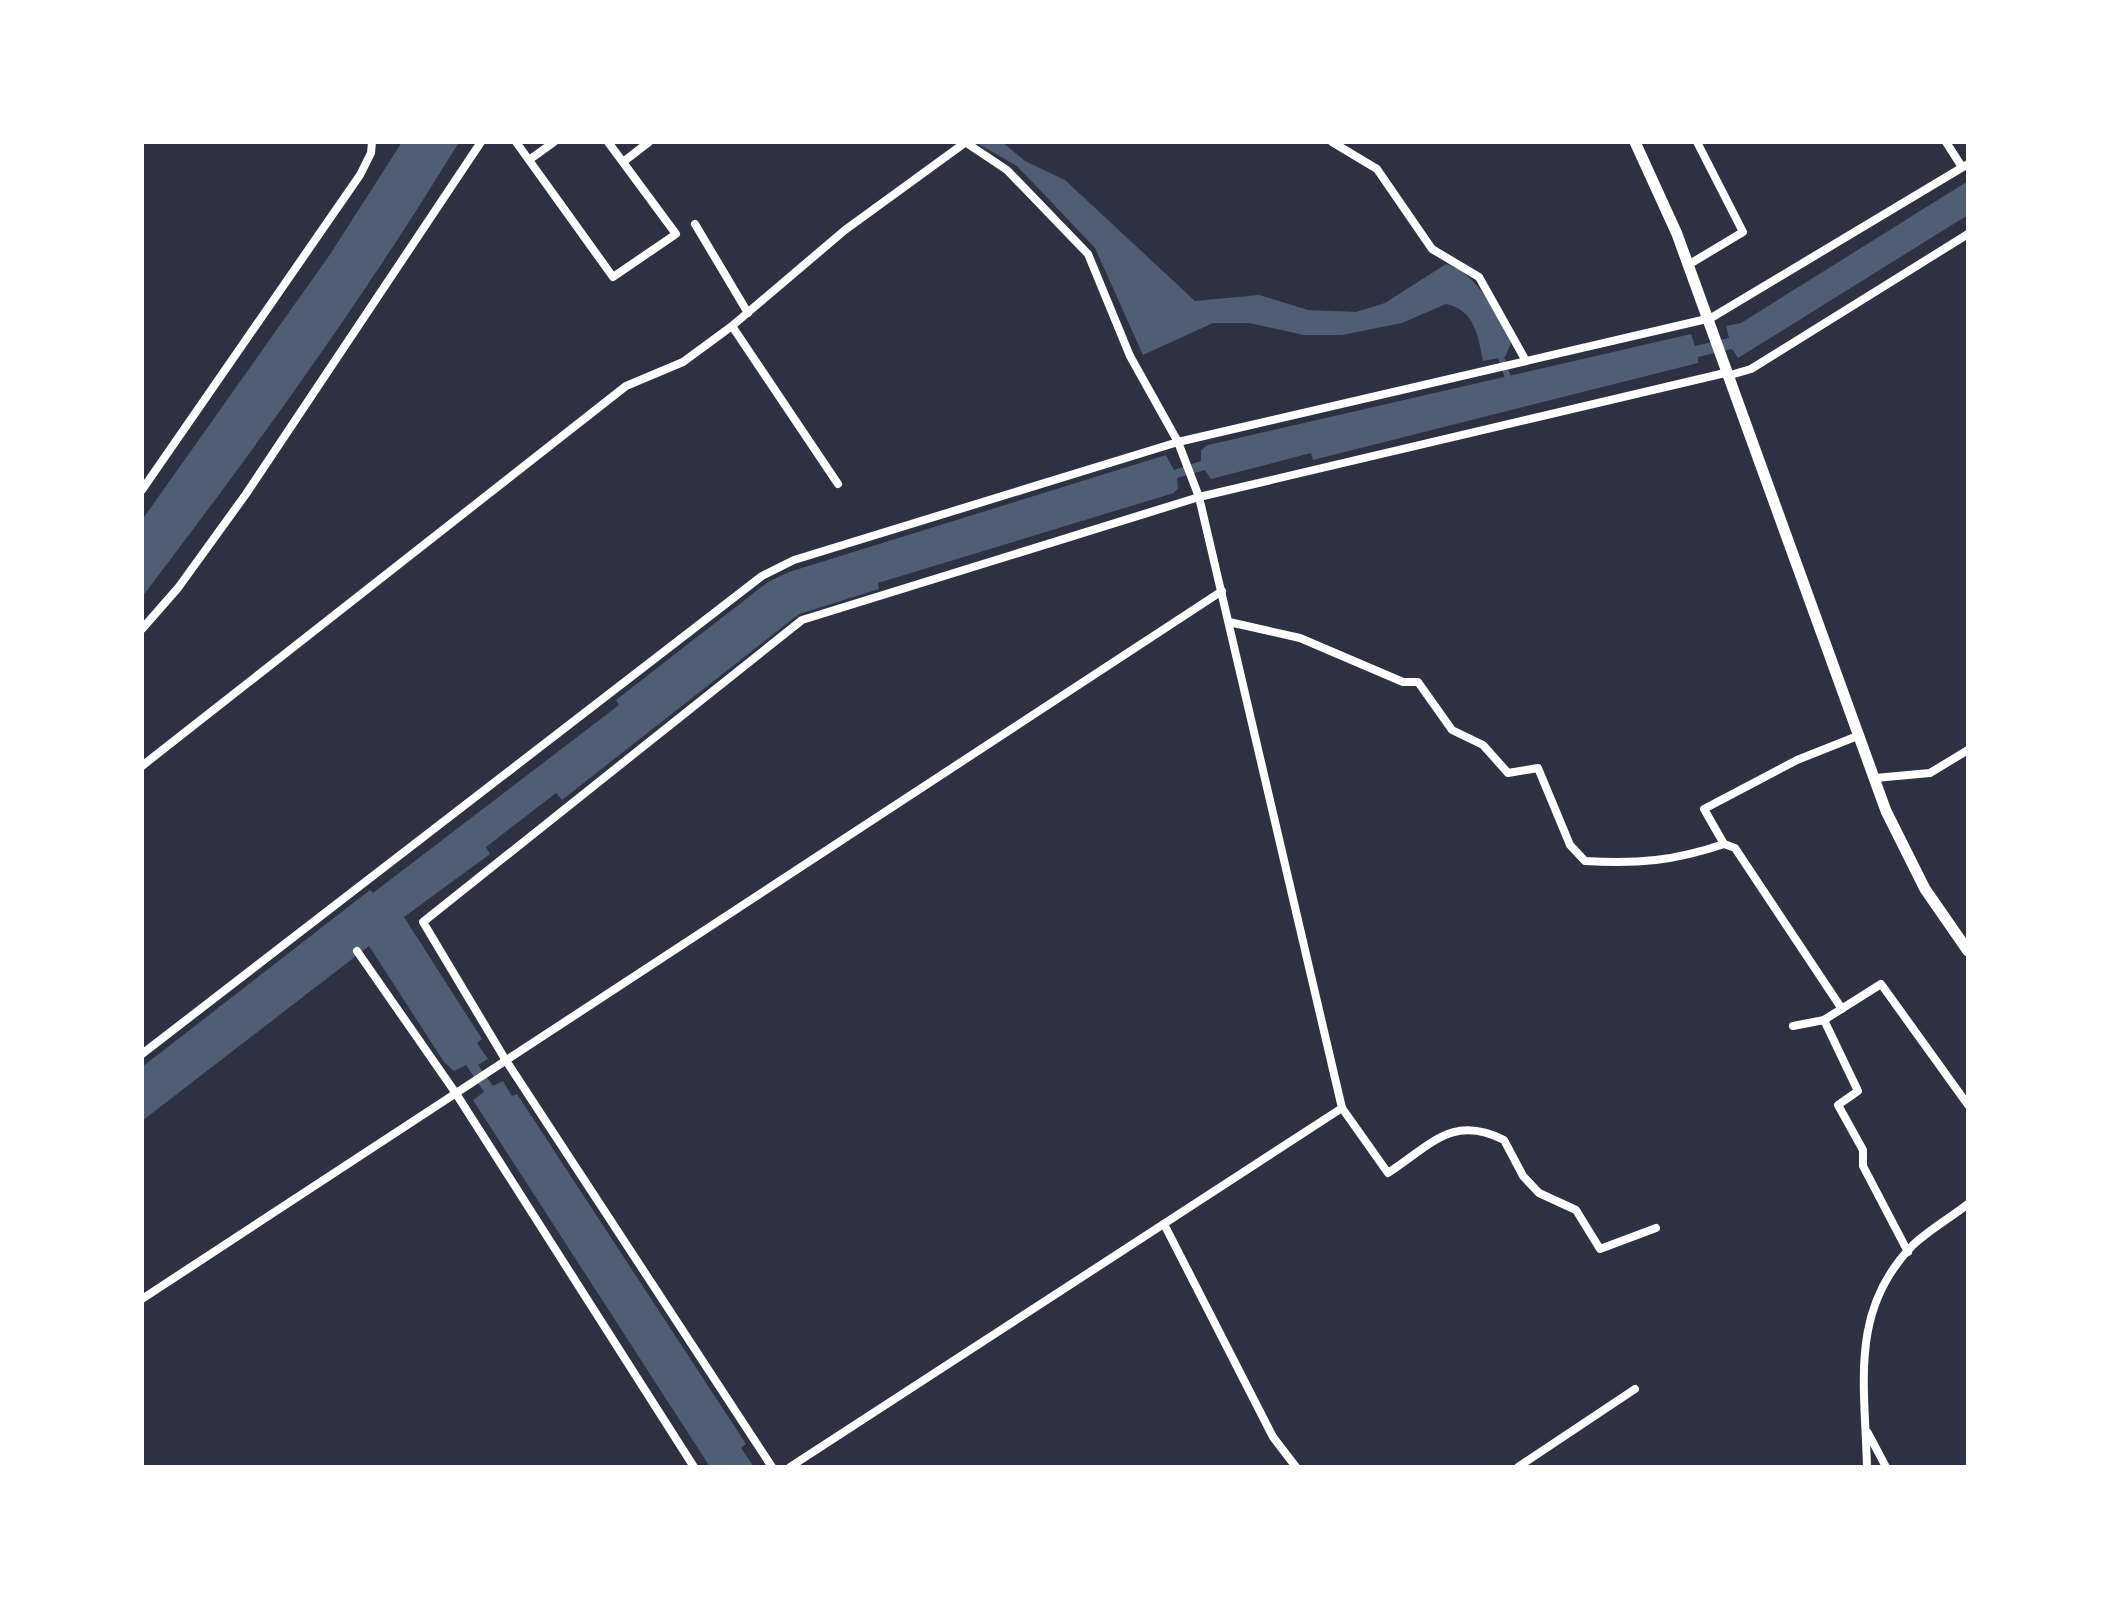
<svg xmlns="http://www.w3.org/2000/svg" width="2110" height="1609" font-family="Roboto,sans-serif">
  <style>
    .water { fill: #4f5d75 }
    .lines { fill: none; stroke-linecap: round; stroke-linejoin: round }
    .stream { stroke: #4f5d75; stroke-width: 6 }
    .minor { stroke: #fff; stroke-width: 8 }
    .tertiary { stroke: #fff; stroke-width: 11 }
  </style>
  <rect width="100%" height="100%" fill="#2d3142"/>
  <g class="water">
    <path d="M402 142H459C363 300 254 450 142 597V520L331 253Z"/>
    <path d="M975 142H1002L1025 161 1065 180 1195 301 1259 295 1308 310 1356 312 1385 303 1446 264C1479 274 1496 315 1511 343L1505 357 1483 361C1478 336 1475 310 1446 304L1402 323 1342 335H1304L1249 323H1213L1143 355 1095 248 1017 166Z"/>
    <path d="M1968 181V215L1738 358 1732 349 1698 357V363L1313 460 1311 453 1211 479 1205 470 1177 478 1178 488 1174 493 878 583 879 589 799 614 562 800 556 793 486 847 490 854 404 917 482 1039 477 1043 488 1059 478 1065 493 1086 503 1081 512 1096 517 1094 746 1444 741 1448 754 1467H710L473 1100 484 1092 466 1065 454 1071 444 1062 369 946 142 1121V1067L370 890 373 893 619 705 616 700 768 582 789 572 1166 455 1174 470 1201 461V450L1208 445 1691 334 1695 346 1729 338 1726 326 1741 323Z"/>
  </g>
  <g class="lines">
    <path class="stream" d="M1499 352 1510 383"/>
    <g class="minor">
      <path d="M516 142 613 277 676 234 608 142"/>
      <path d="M1332 142 1377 169 1432 249 1479 277 1526 361"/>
      <path d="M1946 142 1962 167"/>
      <path d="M529 160 554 142"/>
      <path d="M623 162 649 142"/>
      <path d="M695 224 748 313"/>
      <path d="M1688 265 1743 232 1697 142"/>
      <path d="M732 326 838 484"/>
      <path d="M1727 376 1751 369 1968 234"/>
      <path d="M142 490 360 175 371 153 372 142"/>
      <path d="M1229 622 1300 638 1403 682H1418L1452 730 1483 745 1508 773 1538 768 1570 845 1585 861C1638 864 1674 861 1724 844L1704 809 1797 760 1860 735"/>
      <path d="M142 629 178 588 246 494 481 142"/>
      <path d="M142 766 626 386 683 362 732 326 845 230 966 142"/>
      <path d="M1875 778 1930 773 1968 750"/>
      <path d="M1724 844 1735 848 1842 1009"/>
      <path d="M357 951 455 1092 694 1467"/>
      <path d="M1824 1020 1858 1091 1838 1105 1863 1150V1166L1908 1252"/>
      <path d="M1793 1026 1824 1020 1881 984 1968 1105"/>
      <path d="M142 1054 762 576 794 560 1178 442 1711 318 1968 164"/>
      <path d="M1342 1108 1388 1173C1431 1145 1452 1114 1504 1140L1523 1176 1539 1193 1576 1210 1600 1249 1656 1228"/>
      <path d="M1164 1224 1273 1437 1296 1467"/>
      <path d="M142 1299 1222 591"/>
      <path d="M1868 1433 1886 1467"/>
      <path d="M772 1467 505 1059 423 922 802 620 1199 497 1725 373"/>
      <path d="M790 1467 1342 1108 1199 497 1178 442 1130 356 1088 254 1007 170 965 142"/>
      <path d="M1518 1467 1635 1389"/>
      <path d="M1867 1467C1865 1384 1849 1310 1913 1245 1929 1230 1950 1218 1968 1204"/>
    </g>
    <path class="tertiary" d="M1635 142 1677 234 1886 811 1925 889 1968 951"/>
  </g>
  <rect width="2110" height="1609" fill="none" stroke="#ffffff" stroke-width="288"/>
</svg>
